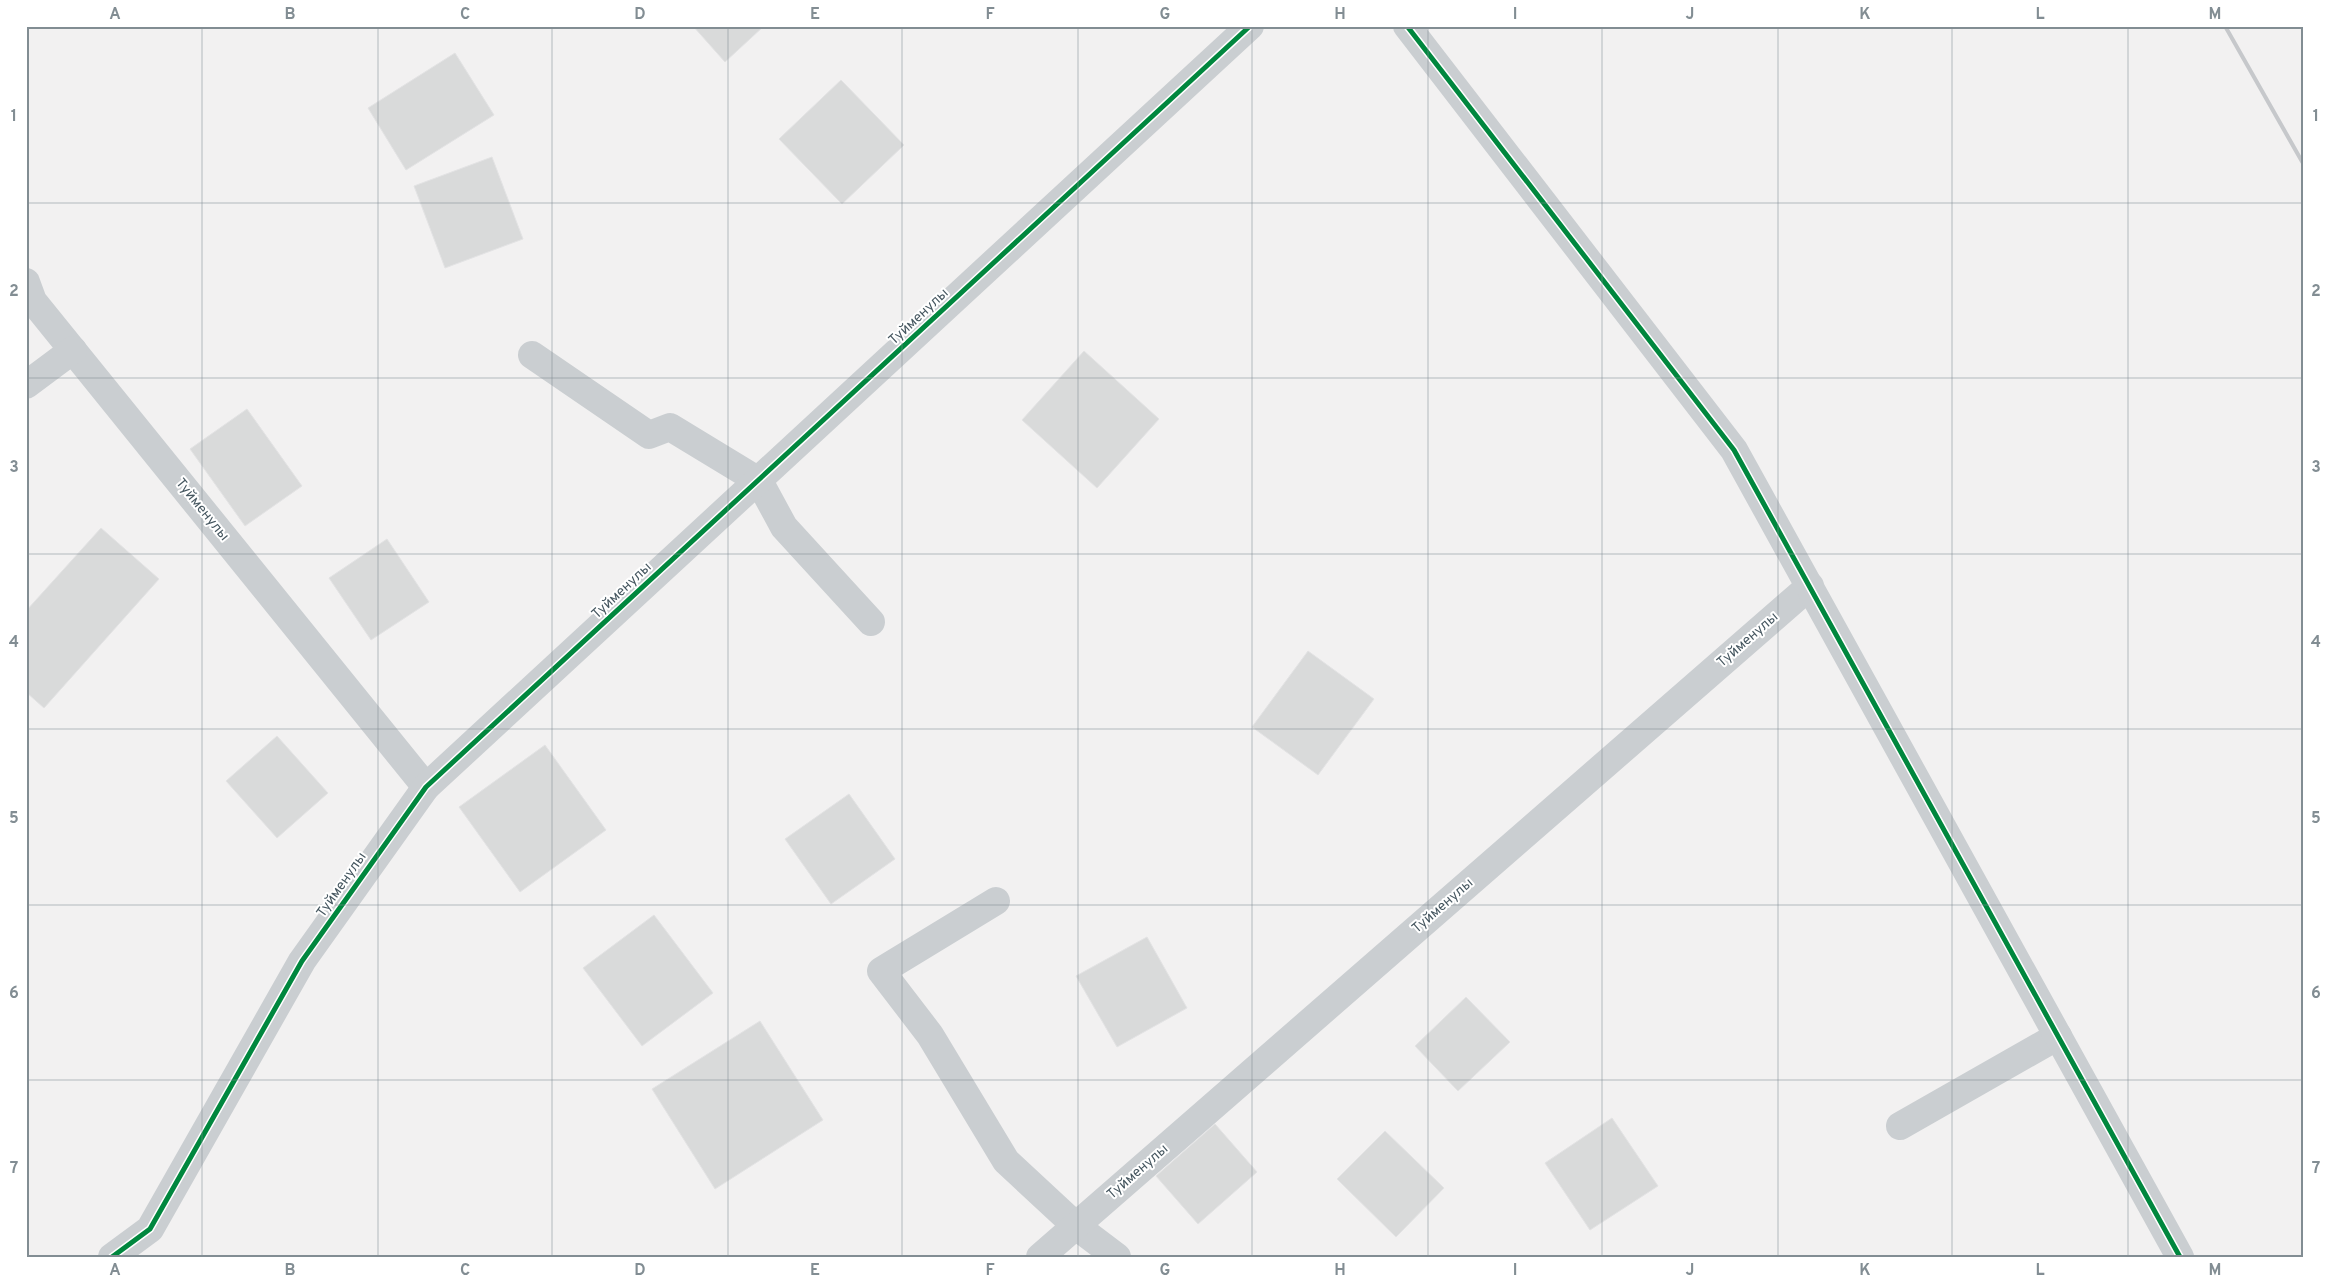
<svg xmlns="http://www.w3.org/2000/svg" width="2330" height="1283" font-family="Overpass,sans-serif">
  <style>
    .building { fill: #d9dada; stroke: #e3e3e4 }
    .lines { fill: none; stroke-linecap: round; stroke-linejoin: round }
    .minor { stroke: #caced1; stroke-width: 28 }
    .tertiary { stroke: #caced1; stroke-width: 28 }
    .rail { stroke: #c6c8cb; stroke-width: 4 }
    .cycleway-casing { stroke: #fff; stroke-width: 8 }
    .cycleway { stroke: #00873e; stroke-width: 5 }
    .grid { fill: none; stroke: #828d93; stroke-width: 1; stroke-opacity: 0.55 }
    .labels { text-anchor: middle; dominant-baseline: central; stroke-width: 4; stroke-linejoin: round; paint-order: stroke }
    .street-label { font-size: 14px; fill: #465760; stroke: #fff }
    .neatline { fill: none; stroke: #828d93; stroke-width: 2 }
    .grid-label { font-size: 16px; text-anchor: middle; font-weight: bold; fill: #828d93 }
  </style>
  <rect width="100%" height="100%" fill="#f2f1f1"/>
  <g class="building">
    <path d="M693 26H764L725 62Z"/>
    <path d="M455 53 494 115 406 170 368 108Z"/>
    <path d="M841 80 904 145 842 204 779 139Z"/>
    <path d="M492 157 523 239 445 268 414 186Z"/>
    <path d="M1084 351 1159 419 1097 488 1022 420Z"/>
    <path d="M247 409 302 486 245 526 190 449Z"/>
    <path d="M101 528 159 579 44 708 26 692V611Z"/>
    <path d="M387 539 429 602 371 640 329 578Z"/>
    <path d="M1308 651 1374 699 1318 775 1252 727Z"/>
    <path d="M277 736 328 793 277 838 226 781Z"/>
    <path d="M545 745 606 830 520 892 459 807Z"/>
    <path d="M849 794 895 859 831 904 785 839Z"/>
    <path d="M654 915 713 993 642 1046 583 968Z"/>
    <path d="M1147 937 1187 1008 1117 1047 1076 976Z"/>
    <path d="M1466 997 1510 1042 1458 1091 1415 1046Z"/>
    <path d="M760 1021 823 1120 715 1189 652 1089Z"/>
    <path d="M1612 1118 1658 1186 1590 1230 1545 1163Z"/>
    <path d="M1215 1124 1257 1172 1198 1224 1156 1176Z"/>
    <path d="M1385 1131 1444 1188 1396 1237 1337 1179Z"/>
  </g>
  <g class="lines">
    <g class="minor">
      <path d="M26 282 33 301 426 787"/>
      <path d="M532 355 649 435 670 427 759 481 784 527 871 622"/>
      <path d="M26 385 73 350"/>
      <path d="M996 901 881 971 930 1035 1006 1161 1076 1226 1117 1257"/>
      <path d="M1900 1126 2058 1036"/>
      <path d="M112 1257 150 1229 302 961 426 787 1250 26"/>
      <path d="M1040 1257 1810 586"/>
    </g>
    <path class="tertiary" d="M1407 26 1734 450 2180 1257"/>
    <path class="rail" d="M2225 26 2304 165"/>
    <defs>
      <g id="cycleway">
        <path d="M1407 26 1734 450 2180 1257"/>
        <path d="M112 1257 150 1229 302 961 426 787 1250 26"/>
      </g>
    </defs>
    <use href="#cycleway" class="cycleway-casing"/>
    <use href="#cycleway" class="cycleway"/>
  </g>
  <path class="grid" d="M202 26V1257M378 26V1257M552 26V1257M728 26V1257M902 26V1257M1078 26V1257M1252 26V1257M1428 26V1257M1602 26V1257M1778 26V1257M1952 26V1257M2128 26V1257M26 203H2304M26 378H2304M26 554H2304M26 729H2304M26 905H2304M26 1080H2304"/>
  <g class="labels">
    <g class="street-label">
      <text transform="translate(919 317) rotate(-43)">Туйменулы</text>
      <text transform="translate(202 510) rotate(51)">Туйменулы</text>
      <text transform="translate(622 591) rotate(-43)">Туйменулы</text>
      <text transform="translate(1748 640) rotate(-41)">Туйменулы</text>
      <text transform="translate(342 885) rotate(-55)">Туйменулы</text>
      <text transform="translate(1443 906) rotate(-41)">Туйменулы</text>
      <text transform="translate(1138 1172) rotate(-41)">Туйменулы</text>
    </g>
  </g>
  <rect width="2330" height="1283" fill="none" stroke="#ffffff" stroke-width="55"/>
  <rect x="28" y="28" width="2274" height="1228" class="neatline"/>
  <g class="grid-label">
    <text x="115" y="19">A</text>
    <text x="290" y="19">B</text>
    <text x="465" y="19">C</text>
    <text x="640" y="19">D</text>
    <text x="815" y="19">E</text>
    <text x="990" y="19">F</text>
    <text x="1165" y="19">G</text>
    <text x="1340" y="19">H</text>
    <text x="1515" y="19">I</text>
    <text x="1690" y="19">J</text>
    <text x="1865" y="19">K</text>
    <text x="2040" y="19">L</text>
    <text x="2215" y="19">M</text>
    <text x="14" y="121">1</text>
    <text x="2316" y="121">1</text>
    <text x="14" y="296">2</text>
    <text x="2316" y="296">2</text>
    <text x="14" y="472">3</text>
    <text x="2316" y="472">3</text>
    <text x="14" y="647">4</text>
    <text x="2316" y="647">4</text>
    <text x="14" y="823">5</text>
    <text x="2316" y="823">5</text>
    <text x="14" y="998">6</text>
    <text x="2316" y="998">6</text>
    <text x="14" y="1173">7</text>
    <text x="2316" y="1173">7</text>
    <text x="115" y="1275">A</text>
    <text x="290" y="1275">B</text>
    <text x="465" y="1275">C</text>
    <text x="640" y="1275">D</text>
    <text x="815" y="1275">E</text>
    <text x="990" y="1275">F</text>
    <text x="1165" y="1275">G</text>
    <text x="1340" y="1275">H</text>
    <text x="1515" y="1275">I</text>
    <text x="1690" y="1275">J</text>
    <text x="1865" y="1275">K</text>
    <text x="2040" y="1275">L</text>
    <text x="2215" y="1275">M</text>
  </g>
</svg>
